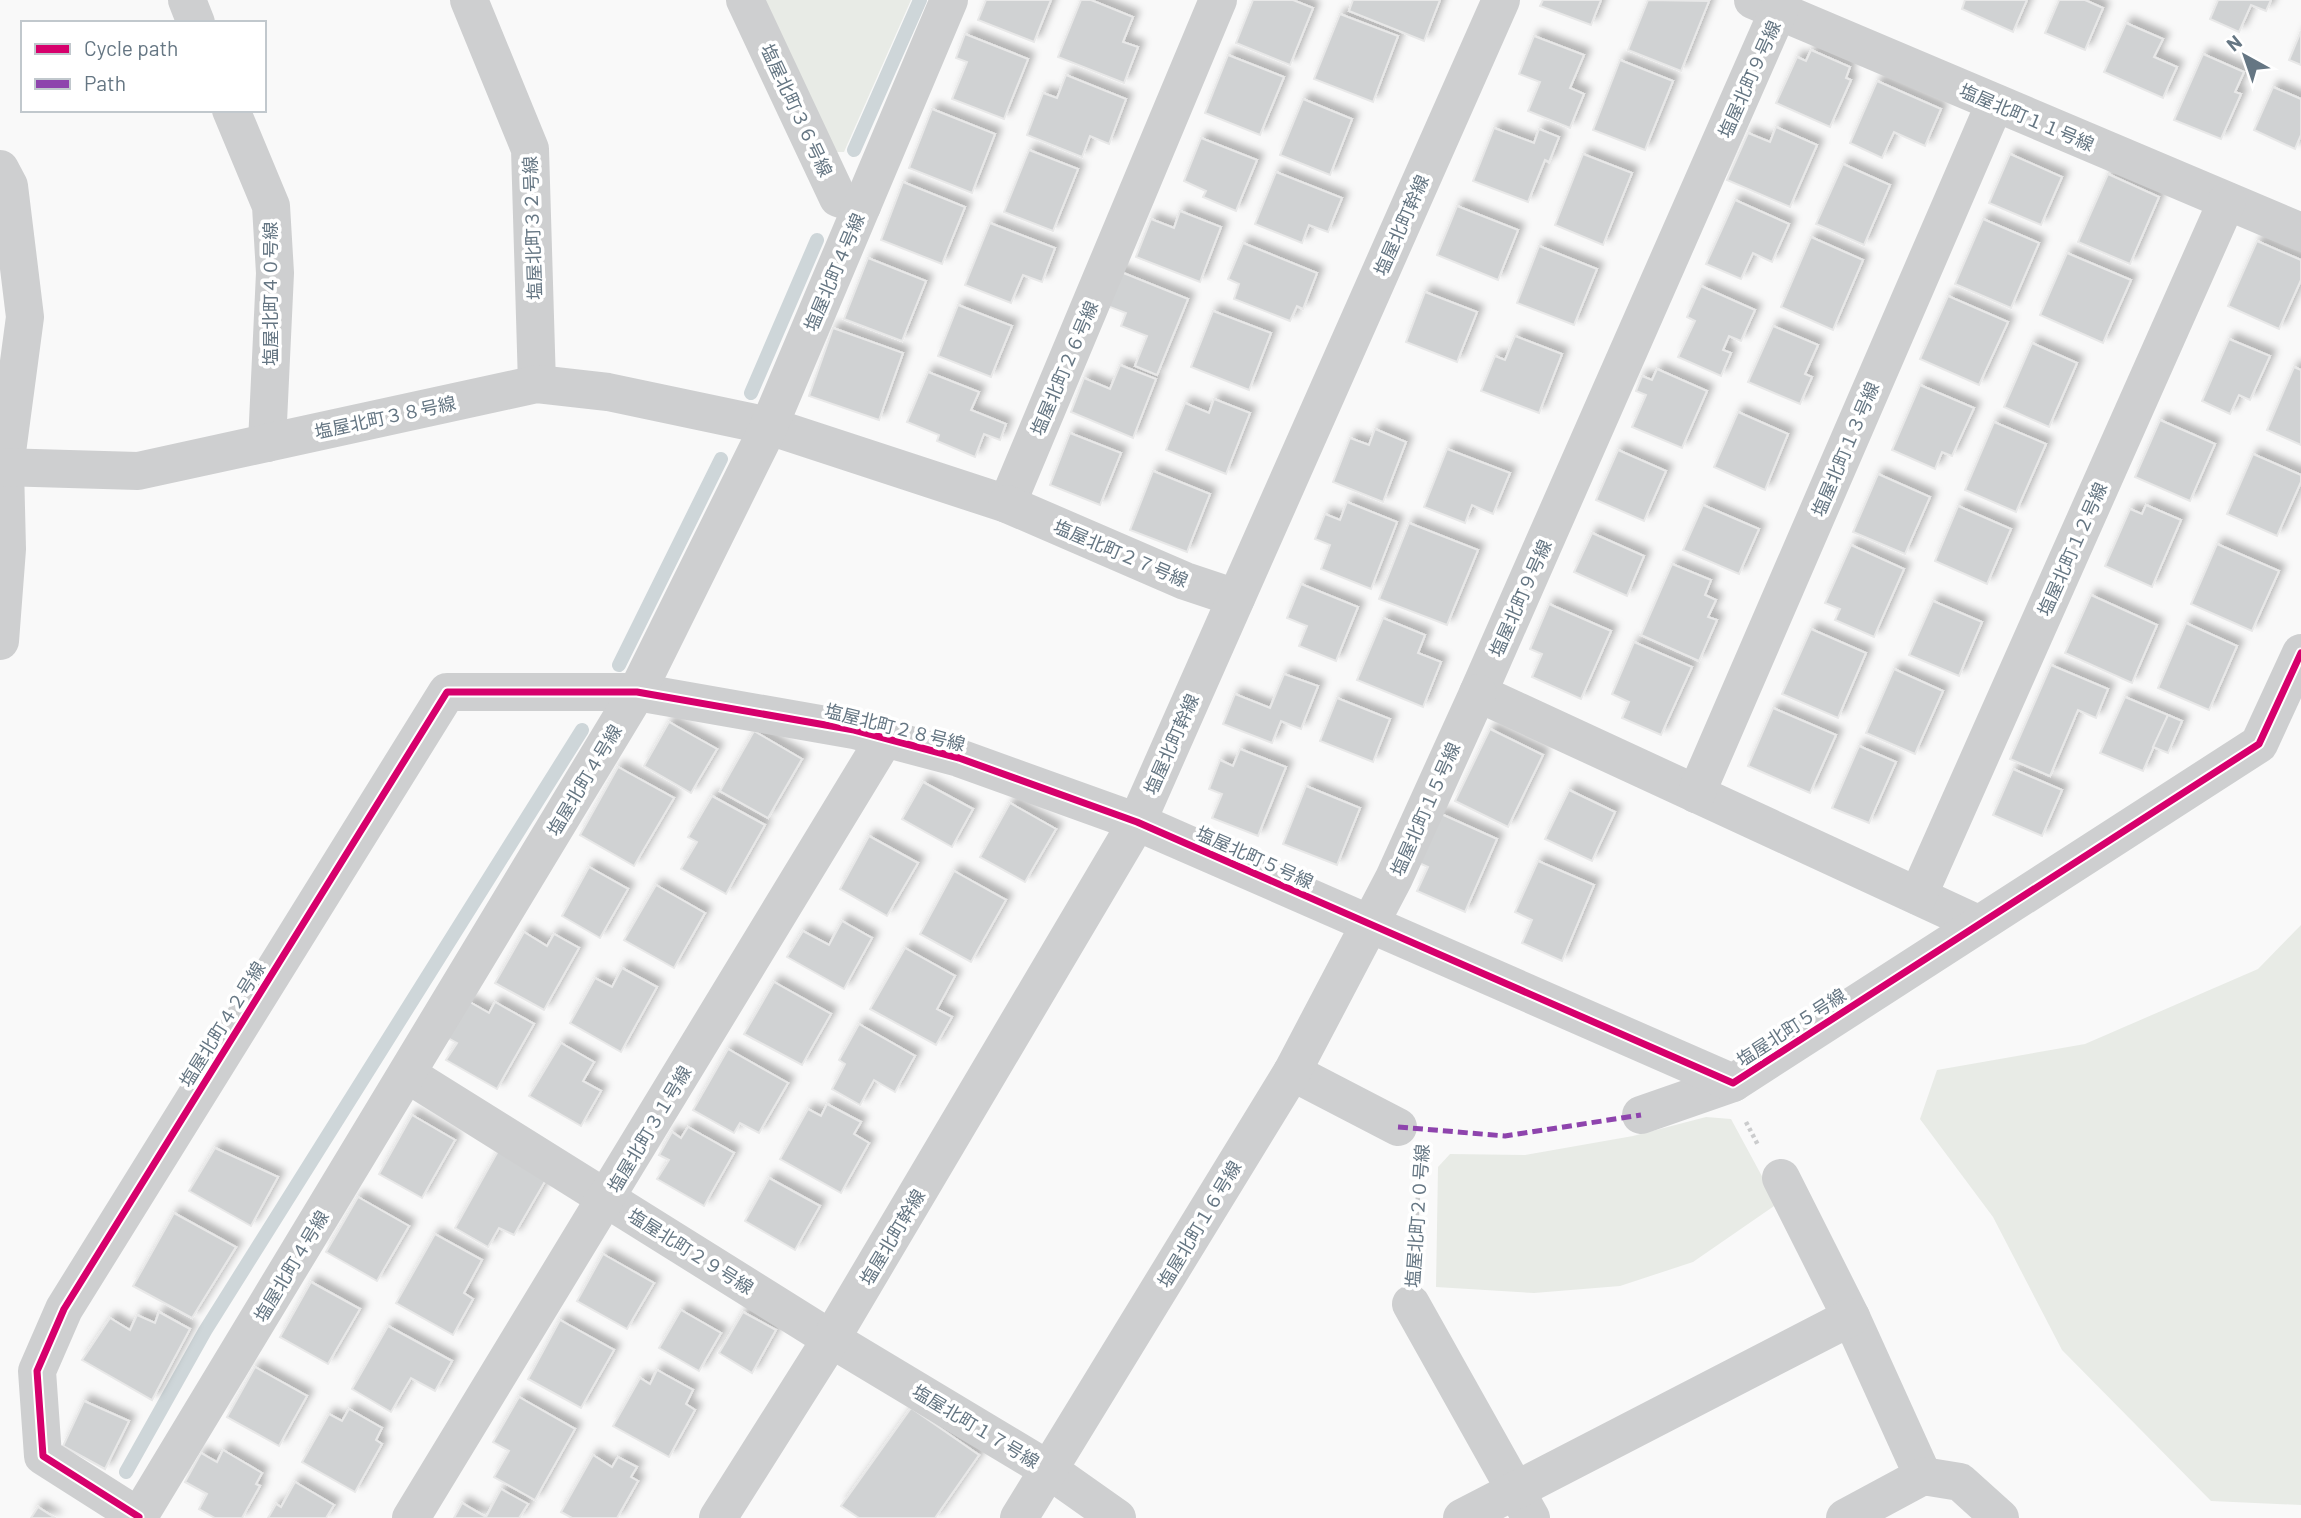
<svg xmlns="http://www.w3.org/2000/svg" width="2301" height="1518" font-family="Barlow,'Noto Sans JP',sans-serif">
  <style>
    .green { fill: #e8ebe6 }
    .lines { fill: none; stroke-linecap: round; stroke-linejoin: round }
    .stream { stroke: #ced6d9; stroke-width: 14 }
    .building { fill: #d0d2d3; stroke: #e8e8e8; stroke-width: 2; filter: url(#shadow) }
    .path { stroke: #cbcccd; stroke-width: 4.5; stroke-dasharray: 3.5 3.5; stroke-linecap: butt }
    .minor { stroke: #cecfd0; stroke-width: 38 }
    .quiet { stroke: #8e44ad; stroke-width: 5; stroke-dasharray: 10 5; stroke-linecap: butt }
    .cycleway-casing { stroke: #fff; stroke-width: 11 }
    .cycleway { stroke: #d6006c; stroke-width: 7 }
    .labels { text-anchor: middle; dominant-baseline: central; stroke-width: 7; stroke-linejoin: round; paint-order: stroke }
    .street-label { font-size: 18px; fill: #657683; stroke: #fff }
  </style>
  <defs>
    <filter id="shadow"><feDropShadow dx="6" dy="-6" stdDeviation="3.5" flood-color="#0004"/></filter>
  </defs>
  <rect width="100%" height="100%" fill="#f9f9f9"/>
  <g class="green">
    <path d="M765 0H911L844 152H834Z"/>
    <path d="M2301 925V1505L2211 1501 2062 1350 1993 1217 1920 1119 1937 1070 2085 1044 2258 969Z"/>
    <path d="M1706 1117 1731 1119 1777 1204 1693 1262 1620 1286 1534 1293 1436 1287 1438 1167 1450 1154 1525 1155 1633 1136Z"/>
  </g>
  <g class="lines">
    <g class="stream">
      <path d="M854 150 920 0"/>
      <path d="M751 393 817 240"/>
      <path d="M619 665 721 459"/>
      <path d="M126 1472 205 1331 582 730"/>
    </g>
  </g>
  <g class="building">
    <path d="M986 0H1051L1034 42 978 20Z"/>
    <path d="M1081 0H1091L1133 17 1123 42 1138 47 1124 83 1058 57Z"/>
    <path d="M1253 0H1293L1313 8 1290 65 1236 43Z"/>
    <path d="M1353 0H1440L1424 41 1349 11Z"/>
    <path d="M1543 0H1601L1591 25 1540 6Z"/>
    <path d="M1648 0 1709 1 1681 71 1628 50Z"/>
    <path d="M1965 0H2027L2013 32 1962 9Z"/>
    <path d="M2059 0H2085L2103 8 2085 50 2045 33Z"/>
    <path d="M2218 0H2271L2266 11 2251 5 2239 32 2210 19Z"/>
    <path d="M1340 14 1398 36 1373 102 1314 79Z"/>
    <path d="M2126 23 2163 39 2154 57 2177 67 2163 98 2104 72Z"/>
    <path d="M2301 31V65L2289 60Z"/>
    <path d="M965 34 1028 59 1004 119 952 99 967 62 956 58Z"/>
    <path d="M1534 36 1584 55 1570 88 1584 94 1570 128 1528 111 1540 82 1519 74Z"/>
    <path d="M1811 50 1850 67 1846 78 1851 80 1830 127 1776 103 1797 57 1806 61Z"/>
    <path d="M2203 54 2244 72 2235 92 2241 94 2221 139 2174 120Z"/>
    <path d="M1228 55 1284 77 1260 135 1205 113Z"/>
    <path d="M1620 60 1673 81 1645 150 1593 130Z"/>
    <path d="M1066 75 1126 99 1109 144 1090 136 1082 157 1027 135 1043 93 1057 98Z"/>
    <path d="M1877 81 1941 109 1925 146 1894 132 1882 158 1850 143Z"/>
    <path d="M2273 87 2301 99V135L2295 149 2254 130Z"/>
    <path d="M1303 99 1352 119 1330 175 1280 155Z"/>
    <path d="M932 109 995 134 972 193 909 168Z"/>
    <path d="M1776 127 1817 145 1790 207 1727 180 1748 133 1770 142Z"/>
    <path d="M1494 128 1534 143 1539 129 1559 137 1549 162 1545 160 1528 202 1473 181Z"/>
    <path d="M1201 138 1257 160 1236 211 1203 197 1206 191 1184 181Z"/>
    <path d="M1029 150 1078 169 1053 231 1004 212Z"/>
    <path d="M1583 154 1632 173 1603 245 1555 225Z"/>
    <path d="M2010 154 2062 177 2041 225 1989 203Z"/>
    <path d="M1843 164 1890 185 1864 245 1816 224Z"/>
    <path d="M1276 172 1342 198 1328 232 1309 225 1302 243 1255 224Z"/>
    <path d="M2108 174 2159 197 2130 264 2078 242Z"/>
    <path d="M903 182 965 207 942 264 881 240Z"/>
    <path d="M1735 200 1789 224 1772 262 1753 253 1741 279 1706 264Z"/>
    <path d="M1457 206 1518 230 1498 280 1437 255Z"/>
    <path d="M1180 211 1221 227 1200 282 1136 257 1151 219 1174 228Z"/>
    <path d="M1983 219 2039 243 2011 308 1955 284Z"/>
    <path d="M990 223 1055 248 1042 282 1023 275 1011 303 965 285Z"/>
    <path d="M1811 237 1863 260 1833 330 1781 307Z"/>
    <path d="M2257 241 2301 260V280L2279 329 2228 306Z"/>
    <path d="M1243 243 1317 273 1303 309 1297 306 1290 321 1234 299 1239 284 1228 279Z"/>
    <path d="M1539 246 1597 269 1574 325 1517 303Z"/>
    <path d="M2067 253 2131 280 2103 343 2040 315Z"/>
    <path d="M868 258 926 281 902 341 844 319Z"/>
    <path d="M1116 270 1188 299 1157 375 1135 366 1147 336 1121 326 1126 313 1102 304Z"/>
    <path d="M1701 286 1755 310 1741 341 1729 336 1723 350 1731 353 1721 376 1678 357 1695 321 1687 317Z"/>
    <path d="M1425 292 1477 312 1457 362 1406 342Z"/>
    <path d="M1948 296 2008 322 1979 385 1920 359Z"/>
    <path d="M958 305 1012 326 991 377 938 356Z"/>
    <path d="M1213 311 1271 333 1249 390 1191 367Z"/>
    <path d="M1773 326 1818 345 1805 374 1812 377 1800 404 1748 382Z"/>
    <path d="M833 328 903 353 879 420 809 396Z"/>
    <path d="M1515 336 1562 354 1539 413 1481 391 1495 356 1505 360Z"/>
    <path d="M2229 339 2270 356 2250 400 2239 395 2230 414 2202 401Z"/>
    <path d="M2032 343 2077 363 2049 427 2004 407Z"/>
    <path d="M1120 365 1156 379 1133 438 1071 412 1084 378 1110 389Z"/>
    <path d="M2294 367 2301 370V445L2267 430Z"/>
    <path d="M1657 369 1707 391 1682 448 1632 427 1646 395 1636 391 1642 376 1652 380Z"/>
    <path d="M928 372 979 392 971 410 1006 424 1000 440 984 434 975 457 937 441 939 435 907 422Z"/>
    <path d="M1920 385 1974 408 1952 456 1942 452 1935 469 1892 450Z"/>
    <path d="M1214 399 1250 413 1226 474 1166 450 1185 403 1209 413Z"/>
    <path d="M1738 412 1788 434 1765 490 1714 467Z"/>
    <path d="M2160 420 2215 444 2190 501 2135 477Z"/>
    <path d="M1994 422 2046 444 2016 512 1965 490Z"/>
    <path d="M1375 429 1406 442 1383 502 1333 482 1350 438 1369 445Z"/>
    <path d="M1070 433 1121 453 1100 505 1050 485Z"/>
    <path d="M1447 449 1510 473 1493 514 1472 505 1465 523 1424 507Z"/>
    <path d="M1618 450 1666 471 1644 521 1596 500Z"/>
    <path d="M2253 454 2301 475V482L2277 536 2227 514Z"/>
    <path d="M1153 471 1210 494 1187 552 1130 530Z"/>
    <path d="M1878 474 1930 497 1905 554 1853 532Z"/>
    <path d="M1347 502 1397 522 1371 589 1321 569 1330 545 1315 539 1325 514 1340 520Z"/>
    <path d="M1703 505 1759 529 1739 574 1683 550Z"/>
    <path d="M2146 505 2181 520 2152 587 2105 566 2130 509 2142 514Z"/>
    <path d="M1958 506 2011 529 1987 584 1935 561Z"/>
    <path d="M1409 523 1478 550 1447 625 1379 599Z"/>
    <path d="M1592 533 1644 556 1627 596 1574 572Z"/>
    <path d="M2217 544 2279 571 2252 631 2191 604Z"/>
    <path d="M1851 545 1904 569 1874 637 1835 620 1840 609 1825 603Z"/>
    <path d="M1672 564 1711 580 1705 595 1716 600 1708 617 1717 620 1699 661 1641 635Z"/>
    <path d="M1301 584 1358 607 1336 661 1299 646 1307 626 1287 618Z"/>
    <path d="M2091 595 2157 625 2132 683 2065 653Z"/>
    <path d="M1933 601 1982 622 1959 676 1909 655Z"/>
    <path d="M1549 604 1611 631 1581 699 1532 677 1542 654 1530 649Z"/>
    <path d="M1383 618 1425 635 1418 653 1441 662 1423 707 1357 680Z"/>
    <path d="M2186 623 2237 646 2209 710 2158 688Z"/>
    <path d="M1811 629 1866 653 1838 718 1782 694Z"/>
    <path d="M1634 642 1692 667 1661 735 1622 718 1629 702 1612 694Z"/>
    <path d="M2051 665 2108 689 2096 718 2078 710 2050 776 2010 759Z"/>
    <path d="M1894 669 1943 691 1915 754 1866 733Z"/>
    <path d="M1284 674 1318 686 1301 729 1281 721 1272 743 1223 724 1235 694 1270 708Z"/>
    <path d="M2125 697 2168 715 2143 771 2100 753Z"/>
    <path d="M1337 698 1390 719 1373 762 1320 741Z"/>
    <path d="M1773 708 1836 735 1810 793 1748 766Z"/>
    <path d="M2168 715 2182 721 2168 753 2153 747Z"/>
    <path d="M669 722 717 749 691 793 644 766Z"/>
    <path d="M1490 729 1543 755 1508 827 1455 801Z"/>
    <path d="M754 731 802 759 768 818 720 791Z"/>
    <path d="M1859 746 1896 762 1869 823 1832 808Z"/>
    <path d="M1240 749 1286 767 1258 836 1212 818 1222 794 1209 789 1220 760 1233 766Z"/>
    <path d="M618 767 674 798 634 866 580 835Z"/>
    <path d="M2013 769 2062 790 2042 836 1993 815Z"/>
    <path d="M923 782 973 809 952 847 902 819Z"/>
    <path d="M1306 786 1360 808 1337 865 1283 844Z"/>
    <path d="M1569 790 1615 812 1592 861 1545 839Z"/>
    <path d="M712 796 765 825 726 894 681 869 697 842 688 837Z"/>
    <path d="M1010 803 1056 829 1025 882 980 857Z"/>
    <path d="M1439 813 1497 839 1465 912 1417 891 1428 867 1417 862Z"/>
    <path d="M869 836 918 863 887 916 840 889Z"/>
    <path d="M1538 861 1594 885 1562 961 1522 943 1532 920 1515 912Z"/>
    <path d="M589 867 628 889 600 938 562 916Z"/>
    <path d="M954 871 1006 900 971 962 920 934Z"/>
    <path d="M656 885 705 913 674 968 624 940Z"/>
    <path d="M842 921 872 938 844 989 787 957 803 931 829 945Z"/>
    <path d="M524 932 547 946 554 934 579 948 544 1010 495 983Z"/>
    <path d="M905 948 955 976 937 1009 952 1017 936 1045 870 1009Z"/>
    <path d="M622 968 657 987 621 1052 570 1023 595 978 612 987Z"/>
    <path d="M774 982 831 1014 802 1065 744 1034Z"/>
    <path d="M468 1001 489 1013 495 1002 534 1024 497 1089 446 1060 457 1043 448 1038Z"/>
    <path d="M859 1024 915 1056 895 1092 874 1080 860 1105 832 1089 845 1064 839 1060Z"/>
    <path d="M561 1043 594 1062 583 1081 601 1091 581 1126 529 1096Z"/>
    <path d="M728 1049 788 1083 759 1133 740 1123 734 1133 693 1110Z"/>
    <path d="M827 1104 861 1122 854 1134 869 1143 841 1193 780 1159 808 1109 821 1116Z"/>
    <path d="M412 1115 455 1140 422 1198 379 1174Z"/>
    <path d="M688 1127 734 1153 704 1206 657 1179 669 1160 659 1155 672 1132 681 1138Z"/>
    <path d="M215 1148 278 1177 251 1226 189 1191Z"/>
    <path d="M498 1151 547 1178 514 1235 499 1228 488 1247 455 1228Z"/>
    <path d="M769 1178 820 1206 795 1250 745 1221Z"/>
    <path d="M358 1197 409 1226 377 1281 326 1252Z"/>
    <path d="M174 1213 236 1247 192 1318 133 1286Z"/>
    <path d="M435 1234 482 1260 464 1293 473 1299 453 1335 396 1303Z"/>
    <path d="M603 1254 654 1283 627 1329 577 1301Z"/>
    <path d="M311 1282 360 1309 328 1364 280 1337Z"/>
    <path d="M681 1310 721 1333 699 1371 659 1348Z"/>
    <path d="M159 1312 190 1329 152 1400 82 1360 110 1318 130 1330 137 1315 155 1323Z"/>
    <path d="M743 1312 776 1330 752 1373 719 1353Z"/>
    <path d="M560 1320 614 1350 581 1408 528 1379Z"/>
    <path d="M388 1326 452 1361 435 1391 411 1378 391 1412 352 1389Z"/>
    <path d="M255 1367 307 1396 279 1446 227 1417Z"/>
    <path d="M657 1370 693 1390 686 1404 695 1410 669 1457 613 1426 640 1378 650 1384Z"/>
    <path d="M519 1397 575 1429 535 1500 494 1477 509 1451 493 1442Z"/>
    <path d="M84 1401 129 1421 105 1469 63 1446Z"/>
    <path d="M911 1408 979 1455 935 1518H859L841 1506Z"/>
    <path d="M349 1409 382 1428 376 1440 382 1444 355 1492 302 1462 329 1414 342 1421Z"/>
    <path d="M223 1450 262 1473 256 1484 260 1486 242 1518H215L199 1509 207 1494 185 1482 201 1453 217 1462Z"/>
    <path d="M593 1455 612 1467 618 1457 637 1467 631 1477 638 1481 617 1518H572L561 1512Z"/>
    <path d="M295 1482 334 1505 326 1518H268L276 1504 281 1507Z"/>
    <path d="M501 1489 528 1504 519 1518H454L462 1503 486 1517Z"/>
    <path d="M38 1507 55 1518H31Z"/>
  </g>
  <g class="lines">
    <g class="path">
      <path d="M1746 1122 1758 1145"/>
      <path d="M1414 1264 1420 1161"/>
    </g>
    <g class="minor">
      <path d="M187 0 196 23"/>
      <path d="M469 0 530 149 537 384"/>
      <path d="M745 0 838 198 862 206"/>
      <path d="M1753 0 2301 232"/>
      <path d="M1783 0 1478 693 1978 924"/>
      <path d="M231 110 271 206 275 273 267 443"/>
      <path d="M0 169 9 186 25 317 5 467 7 549 0 641"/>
      <path d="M0 467 138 471 537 384 608 392 769 426 1007 504 1218 0"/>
      <path d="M1007 504 1185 581 1236 598"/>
      <path d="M1696 794 1995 103"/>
      <path d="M1918 896 2227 201"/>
      <path d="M1292 1072 1398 1127"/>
      <path d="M407 1074 831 1339 1049 1470 1117 1518"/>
      <path d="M1641 1115 1733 1083"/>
      <path d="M1781 1178 1851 1317 1923 1476"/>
      <path d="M1411 1304 1531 1518"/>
      <path d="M139 1517 43 1456 37 1371 64 1309 447 692H637L854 730 959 758 1137 822 1733 1083 2259 744 2301 653"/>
      <path d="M138 1518 637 692 769 426 949 0"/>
      <path d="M411 1518 885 738"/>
      <path d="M718 1518 831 1339 1137 822 1501 0"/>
      <path d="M1019 1518 1292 1072 1394 878 1478 693"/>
      <path d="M1462 1518 1851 1317"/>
      <path d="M1845 1518 1923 1476 1960 1482 2000 1518"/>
    </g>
    <path class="quiet" d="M1398 1127 1505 1136 1641 1115"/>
    <defs>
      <path id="cycleway" d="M139 1517 43 1456 37 1371 64 1309 447 692H637L854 730 959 758 1137 822 1733 1083 2259 744 2301 653"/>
    </defs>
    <use href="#cycleway" class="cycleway-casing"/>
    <use href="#cycleway" class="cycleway"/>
  </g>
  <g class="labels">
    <g class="street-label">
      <text transform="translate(1749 79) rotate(-66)">塩屋北町９号線</text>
      <text transform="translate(797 110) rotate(65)">塩屋北町３６号線</text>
      <text transform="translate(2027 117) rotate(23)">塩屋北町１１号線</text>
      <text transform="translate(1401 225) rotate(-66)">塩屋北町幹線</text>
      <text transform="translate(532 228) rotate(-92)">塩屋北町３２号線</text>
      <text transform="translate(834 272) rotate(-67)">塩屋北町４号線</text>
      <text transform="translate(270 294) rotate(-90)">塩屋北町４０号線</text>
      <text transform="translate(1064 368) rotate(-67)">塩屋北町２６号線</text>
      <text transform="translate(385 417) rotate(-12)">塩屋北町３８号線</text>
      <text transform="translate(1845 449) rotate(-67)">塩屋北町１３号線</text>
      <text transform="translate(2072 549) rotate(-66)">塩屋北町１２号線</text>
      <text transform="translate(1121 553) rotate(23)">塩屋北町２７号線</text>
      <text transform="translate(1520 598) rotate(-66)">塩屋北町９号線</text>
      <text transform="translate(895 727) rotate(14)">塩屋北町２８号線</text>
      <text transform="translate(1171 744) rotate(-66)">塩屋北町幹線</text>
      <text transform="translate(584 780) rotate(-59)">塩屋北町４号線</text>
      <text transform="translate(1425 809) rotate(-66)">塩屋北町１５号線</text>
      <text transform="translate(1255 857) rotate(24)">塩屋北町５号線</text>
      <text transform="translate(222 1024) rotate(-58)">塩屋北町４２号線</text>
      <text transform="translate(1791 1027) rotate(-33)">塩屋北町５号線</text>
      <text transform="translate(649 1129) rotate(-59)">塩屋北町３１号線</text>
      <text transform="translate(1417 1216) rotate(-86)">塩屋北町２０号線</text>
      <text transform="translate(1199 1224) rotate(-59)">塩屋北町１６号線</text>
      <text transform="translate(892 1237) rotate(-59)">塩屋北町幹線</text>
      <text transform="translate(691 1251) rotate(32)">塩屋北町２９号線</text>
      <text transform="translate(291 1266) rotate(-59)">塩屋北町４号線</text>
      <text transform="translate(976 1426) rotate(31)">塩屋北町１７号線</text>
    </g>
  </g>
  <rect x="21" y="21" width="245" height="91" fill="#ffffff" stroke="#c1c8cd" stroke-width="2"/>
  <rect x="35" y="44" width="35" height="10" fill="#d6006c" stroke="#c1c8cd" stroke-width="2"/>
  <text x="84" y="56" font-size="21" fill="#657683">Cycle path</text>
  <rect x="35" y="79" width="35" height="10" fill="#8e44ad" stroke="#c1c8cd" stroke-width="2"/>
  <text x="84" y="91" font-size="21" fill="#657683">Path</text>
  <g transform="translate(2245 56) rotate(320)" stroke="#ffffff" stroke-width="5" paint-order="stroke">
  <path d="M0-5L12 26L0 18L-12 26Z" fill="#657683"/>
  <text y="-10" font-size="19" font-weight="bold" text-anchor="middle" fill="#657683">N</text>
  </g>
</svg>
